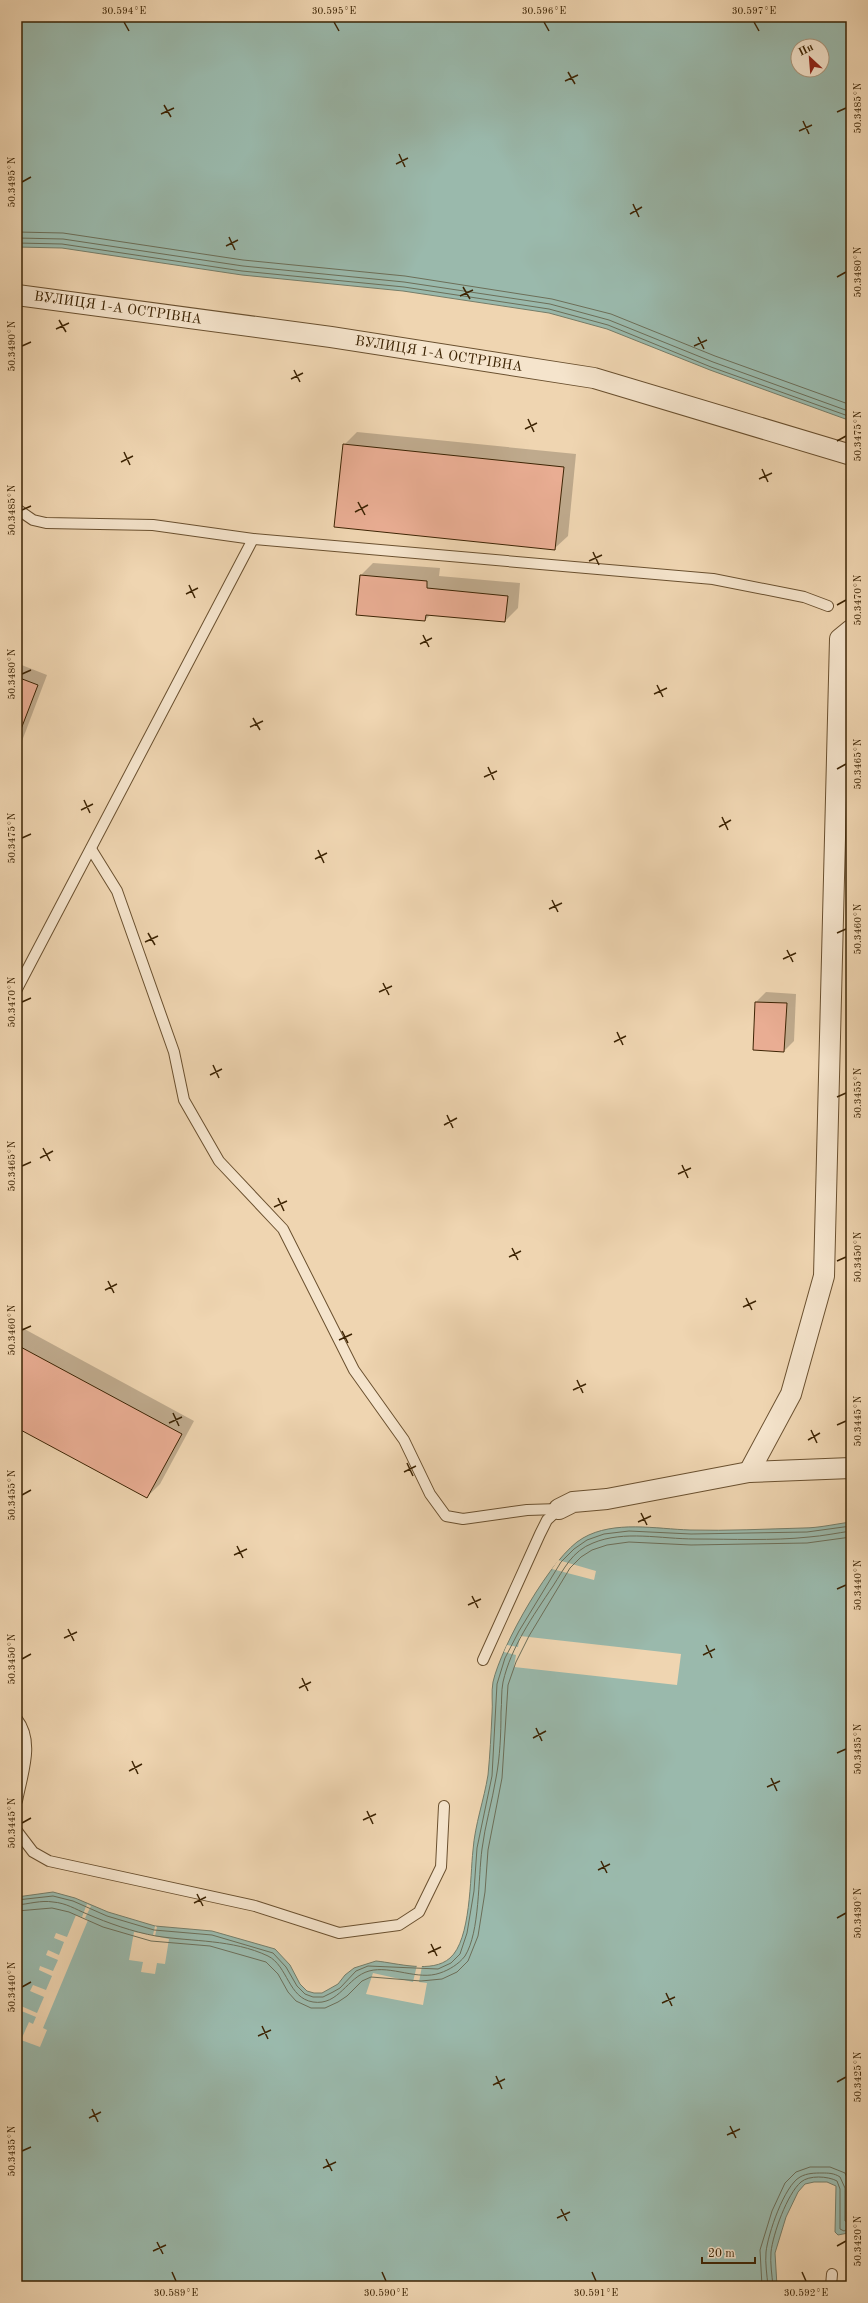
<svg xmlns="http://www.w3.org/2000/svg" width="868" height="2303" font-family="'Old Standard TT',serif">
  <style>
    .water { fill: #9ab9ac; stroke: #757d69; fill-rule: evenodd }
    .pier { fill: #efd5b1 }
    .shadow { fill: #0003 }
    .lines { fill: none; stroke-linecap: round; stroke-linejoin: round }
    .shore { stroke: #6c6e58; stroke-width: 1 }
    .building { fill: #e9ad93; stroke: #3d2404 }
    .lane-casing { stroke: #6a502f; stroke-width: 12 }
    .street-casing { stroke: #6a502f; stroke-width: 22 }
    .lane { stroke: #f5e4cc; stroke-width: 10 }
    .street { stroke: #f5e4cc; stroke-width: 20 }
    .ticks { fill: none; stroke: #3d2404; stroke-width: 1.5 }
    .labels { text-anchor: middle; dominant-baseline: central; stroke-width: 3; stroke-linejoin: round; paint-order: stroke }
    .street-label { font-size: 14px; fill: #3d2404; stroke: #f5e4cc }
    .neatline { fill: none; stroke: #3d2404; stroke-width: 1.5 }
    .ticks-label { font-size: 10px; text-anchor: middle; fill: #3d2404 }
  </style>
  <rect width="100%" height="100%" fill="#efd5b1"/>
  <filter id="stains"><feTurbulence type="fractalNoise" baseFrequency=".005" numOctaves="4"/><feColorMatrix values="0 0 0 0 .2 0 0 0 0 .09 0 0 0 0 .02 0 0 0 .5 -.17"/></filter>
  <radialGradient id="worn" r=".72"><stop offset=".6" stop-color="#630" stop-opacity="0"/><stop offset="1" stop-color="#630" stop-opacity=".3"/></radialGradient>
  <g class="water">
    <path d="M17 17H851V421L710 370 607 329 549 313 403 291 242 275 62 248 17 247ZM798 46H822V70H798Z"/>
    <path d="M851 1522V2185L848 2233 838 2235 835 2232 836 2186 827 2182H814L805 2184 798 2192 786 2217 775 2253 777 2286H17V1897L53 1892 75 1898 108 1912 155 1926 212 1931 275 1949 290 1965 300 1984 307 1991 314 1993H322L338 1984 345 1975 354 1968 376 1961C397 1963 432 1974 450 1958 471 1940 470 1877 473 1850 475 1824 484 1800 488 1775 490 1755 491 1734 492 1714 493 1704 491 1692 493 1682 501 1646 552 1555 583 1538 614 1520 657 1529 690 1530 728 1531 766 1529 803 1528 819 1528 835 1524 851 1522Z"/>
  </g>
  <g class="pier">
    <path d="M558 1560 596 1571 594 1580 552 1569Z"/>
    <path d="M520 1636 681 1654 677 1685 514 1667 516 1655 504 1652 507 1645 518 1647Z"/>
    <path d="M87 1904 91 1906 85 1918 88 1920 43 2028 47 2030 40 2047 21 2040 29 2022 33 2024 36 2017 19 2010 21 2006 37 2013 44 1997 30 1991 33 1985 46 1990 52 1976 39 1970 40 1966 53 1971 58 1960 46 1955 48 1950 59 1955 64 1942 54 1938 56 1933 67 1937 76 1915 82 1917Z"/>
    <path d="M155 1926 157 1927 155 1936 169 1939 165 1964 157 1963 155 1974 141 1972 143 1962 129 1960 134 1932 153 1935Z"/>
    <path d="M417 1965 422 1966 419 1982 427 1983 423 2005 366 1994 373 1973 413 1982Z"/>
  </g>
  <g class="shadow">
    <path d="M357 432 576 454 568 536 555 548 344 445Z"/>
    <path d="M373 563 440 568 439 576 520 583 518 608 505 621 431 614 425 620 360 576Z"/>
    <path d="M19 664 47 675 22 741 17 746V667Z"/>
    <path d="M766 992 796 994 794 1041 784 1051 756 1002Z"/>
    <path d="M17 1325 194 1421 160 1484 147 1497 17 1427Z"/>
  </g>
  <g class="lines">
    <g class="shore">
      <path d="M17 232 63 233 243 260 405 276 552 299 611 314 715 356 851 405"/>
      <path d="M17 238 63 239 243 266 404 282 550 304 609 320 713 362 851 412"/>
      <path d="M17 243 62 244 242 271 404 287 549 309 608 325 711 367 851 417"/>
      <path d="M17 1900 53 1896 73 1901 107 1916 154 1930 212 1935 273 1953 286 1967 297 1986 305 1994 313 1997H323L333 1992 340 1988 356 1971 368 1966 438 1969 451 1963 460 1954 467 1933 474 1891 477 1848 492 1776 497 1684 505 1658 519 1631 561 1562 574 1549 587 1540 604 1534 629 1531 691 1534 807 1532 851 1526"/>
      <path d="M17 1905C29 1904 41 1900 53 1902 66 1903 75 1909 87 1914 108 1923 133 1932 156 1936 193 1942 232 1939 268 1956 288 1966 288 1998 313 2002 339 2006 347 1977 369 1971 391 1965 418 1981 440 1973 449 1970 459 1964 465 1956 480 1932 478 1878 482 1849 485 1825 492 1802 496 1778 500 1757 501 1734 501 1712 502 1702 501 1692 503 1682 511 1647 533 1616 553 1586 564 1569 572 1551 593 1543 624 1530 661 1539 695 1539 732 1539 772 1541 809 1537 823 1536 837 1533 851 1531"/>
      <path d="M17 1911 52 1908 69 1912 103 1927 151 1941 210 1946 266 1962 278 1974 288 1992 296 2001 311 2008H325L338 2002 347 1996 362 1981 371 1977 421 1981 442 1979 457 1972 468 1961 478 1936 485 1892 488 1850 502 1778 508 1685 516 1662 529 1636 570 1568 581 1557 592 1550 607 1545 629 1542 691 1545 807 1543 851 1537"/>
      <path d="M762 2286 760 2250 772 2211 785 2183 796 2172 810 2167H830L845 2173 851 2187"/>
      <path d="M768 2286C767 2275 765 2263 766 2252 768 2234 784 2186 800 2177 807 2173 815 2173 822 2173 828 2173 834 2173 840 2177L845 2188V2221L851 2222"/>
      <path d="M773 2286C772 2275 770 2263 771 2252 773 2234 787 2194 801 2182 809 2175 828 2176 837 2181L840 2189V2229L844 2231 851 2227"/>
    </g>
  </g>
  <g class="building">
    <path d="M343 444 564 467 555 550 334 527Z"/>
    <path d="M360 575 427 581V588L508 596 505 622 426 615 425 621 356 615Z"/>
    <path d="M17 677 38 685 18 737H17Z"/>
    <path d="M755 1002 787 1003 784 1052 753 1050Z"/>
    <path d="M17 1345 182 1434 147 1498 17 1428Z"/>
  </g>
  <g class="lines">
    <defs>
      <g id="lane">
        <path d="M17 509 33 520 46 523 153 525 253 539 713 579 804 597 828 606"/>
        <path d="M91 849 117 891 174 1052 184 1100 219 1161 283 1229 354 1370 404 1440 430 1494 446 1516 463 1519 527 1510 559 1509"/>
        <path d="M17 989 253 539"/>
        <path d="M483 1660 540 1534 547 1520 559 1509"/>
        <path d="M17 1719C35 1742 22 1774 17 1801"/>
        <path d="M17 1831 33 1852 49 1861 255 1906 339 1933 399 1925 419 1912 441 1867 444 1806"/>
        <path d="M831 2286 832 2274"/>
      </g>
      <g id="street">
        <path d="M17 295 331 337 594 378 851 455"/>
        <path d="M749 1472 791 1394 824 1276 840 639 851 630"/>
        <path d="M559 1509 573 1502 607 1499 749 1472 851 1468"/>
      </g>
    </defs>
    <use href="#lane" class="lane-casing"/>
    <use href="#street" class="street-casing"/>
    <use href="#lane" class="lane"/>
    <use href="#street" class="street"/>
  </g>
  <path class="ticks" d="M124 22 129 31M334 22 339 31M544 22 549 31M754 22 759 31M568 72 575 84M565 81 578 75M164 105 171 117M837 112 846 108M161 114 174 108M803 121 809 134M799 131 812 125M399 154 405 167M396 164 408 158M22 182 31 177M633 204 639 217M630 214 642 207M229 237 235 250M226 246 238 240M837 277 846 272M463 287 470 299M460 296 473 290M59 320 66 332M56 329 69 323M698 337 704 349M22 346 31 342M694 346 707 340M294 370 300 382M291 379 303 373M528 419 534 432M525 429 537 423M837 441 846 436M124 452 130 465M121 462 133 456M762 469 768 482M759 479 772 473M358 502 365 515M22 510 31 506M355 512 368 505M593 552 599 565M589 561 602 555M189 585 195 598M186 594 198 588M837 605 846 600M423 635 429 647M420 644 432 638M22 674 31 670M657 685 663 697M654 694 667 688M253 718 260 730M250 727 263 721M488 767 494 780M837 769 846 764M484 777 497 771M84 800 90 813M81 810 93 804M722 817 728 830M719 827 731 820M22 838 31 834M318 850 324 863M315 859 327 853M552 900 558 912M549 909 562 903M148 933 155 945M837 933 846 929M145 942 158 936M787 950 793 962M783 959 796 953M383 983 389 995M379 992 392 986M22 1002 31 998M617 1032 623 1045M614 1042 626 1036M213 1065 219 1078M210 1075 222 1069M837 1097 846 1093M447 1115 453 1128M444 1125 457 1118M43 1148 50 1161M40 1158 53 1151M682 1165 688 1178M22 1166 31 1162M678 1174 691 1168M278 1198 284 1211M274 1207 287 1201M512 1248 518 1260M509 1257 521 1251M837 1261 846 1257M108 1281 114 1293M105 1290 117 1284M746 1298 752 1310M743 1307 756 1301M22 1330 31 1326M342 1331 348 1343M339 1340 352 1334M577 1380 583 1393M573 1390 586 1384M173 1413 179 1426M169 1423 182 1417M837 1425 846 1421M811 1430 817 1443M808 1440 820 1433M407 1463 413 1476M404 1472 416 1466M22 1495 31 1490M641 1513 647 1525M638 1522 651 1516M237 1546 243 1558M234 1555 247 1549M837 1589 846 1585M472 1596 478 1608M468 1605 481 1599M68 1629 74 1641M64 1638 77 1632M706 1645 712 1658M703 1655 715 1649M22 1659 31 1654M302 1678 308 1691M299 1688 311 1682M536 1728 542 1741M533 1738 546 1731M837 1753 846 1749M132 1761 138 1774M129 1771 142 1764M771 1778 777 1791M767 1787 780 1781M367 1811 373 1824M363 1820 376 1814M22 1823 31 1818M601 1861 607 1873M598 1870 610 1864M197 1894 203 1906M194 1903 206 1897M837 1918 846 1913M431 1944 437 1956M428 1953 441 1947M22 1987 31 1982M666 1993 672 2006M662 2003 675 1997M262 2026 268 2039M258 2036 271 2030M496 2076 502 2089M837 2082 846 2077M493 2085 505 2079M92 2109 98 2122M89 2118 101 2112M730 2126 736 2138M727 2135 740 2129M22 2151 31 2147M326 2159 332 2171M323 2168 336 2162M561 2209 567 2221M557 2218 570 2212M157 2242 163 2254M837 2246 846 2241M153 2251 166 2245M172 2272 176 2281M382 2272 386 2281M592 2272 596 2281M802 2272 806 2281"/>
  <g class="labels">
    <g class="street-label">
      <text transform="translate(118 308) rotate(8)">ВУЛИЦЯ 1-А ОСТРІВНА</text>
      <text transform="translate(439 354) rotate(9)">ВУЛИЦЯ 1-А ОСТРІВНА</text>
    </g>
  </g>
  <rect width="868" height="2303" fill="none" stroke="#efd5b1" stroke-width="44"/>
  <g transform="translate(810 58) rotate(334)"><circle r="19" fill="#f5e4cc" stroke="#ab977c"/>
  <path d="M0-3L7 15L0 10L-7 15Z" fill="#8f2418"/>
  <text y="-6" font-size="11" font-weight="bold" text-anchor="middle" fill="#3d2404">Пн</text>
  </g>
  <path d="M702 2257v6h53v-6" fill="none" stroke="#3d2404" stroke-width="2"/>
  <text x="708" y="2257" font-size="12" fill="#3d2404" stroke="#f5e4cc" stroke-width="3" paint-order="stroke">20 m</text>
  <rect x="22" y="22" width="824" height="2259" class="neatline"/>
  <g class="ticks-label">
    <text x="124" y="14">30.594°E</text>
    <text x="334" y="14">30.595°E</text>
    <text x="544" y="14">30.596°E</text>
    <text x="754" y="14">30.597°E</text>
    <text transform="translate(857 108) rotate(-90)" y="4">50.3485°N</text>
    <text transform="translate(11 182) rotate(-90)" y="4">50.3495°N</text>
    <text transform="translate(857 272) rotate(-90)" y="4">50.3480°N</text>
    <text transform="translate(11 346) rotate(-90)" y="4">50.3490°N</text>
    <text transform="translate(857 436) rotate(-90)" y="4">50.3475°N</text>
    <text transform="translate(11 510) rotate(-90)" y="4">50.3485°N</text>
    <text transform="translate(857 600) rotate(-90)" y="4">50.3470°N</text>
    <text transform="translate(11 674) rotate(-90)" y="4">50.3480°N</text>
    <text transform="translate(857 764) rotate(-90)" y="4">50.3465°N</text>
    <text transform="translate(11 838) rotate(-90)" y="4">50.3475°N</text>
    <text transform="translate(857 929) rotate(-90)" y="4">50.3460°N</text>
    <text transform="translate(11 1002) rotate(-90)" y="4">50.3470°N</text>
    <text transform="translate(857 1093) rotate(-90)" y="4">50.3455°N</text>
    <text transform="translate(11 1166) rotate(-90)" y="4">50.3465°N</text>
    <text transform="translate(857 1257) rotate(-90)" y="4">50.3450°N</text>
    <text transform="translate(11 1330) rotate(-90)" y="4">50.3460°N</text>
    <text transform="translate(857 1421) rotate(-90)" y="4">50.3445°N</text>
    <text transform="translate(11 1495) rotate(-90)" y="4">50.3455°N</text>
    <text transform="translate(857 1585) rotate(-90)" y="4">50.3440°N</text>
    <text transform="translate(11 1659) rotate(-90)" y="4">50.3450°N</text>
    <text transform="translate(857 1749) rotate(-90)" y="4">50.3435°N</text>
    <text transform="translate(11 1823) rotate(-90)" y="4">50.3445°N</text>
    <text transform="translate(857 1913) rotate(-90)" y="4">50.3430°N</text>
    <text transform="translate(11 1987) rotate(-90)" y="4">50.3440°N</text>
    <text transform="translate(857 2077) rotate(-90)" y="4">50.3425°N</text>
    <text transform="translate(11 2151) rotate(-90)" y="4">50.3435°N</text>
    <text transform="translate(857 2241) rotate(-90)" y="4">50.3420°N</text>
    <text x="176" y="2296">30.589°E</text>
    <text x="386" y="2296">30.590°E</text>
    <text x="596" y="2296">30.591°E</text>
    <text x="806" y="2296">30.592°E</text>
  </g>
  <rect width="100%" height="100%" filter="url(#stains)"/>
  <rect width="100%" height="100%" fill="url(#worn)"/>
</svg>
